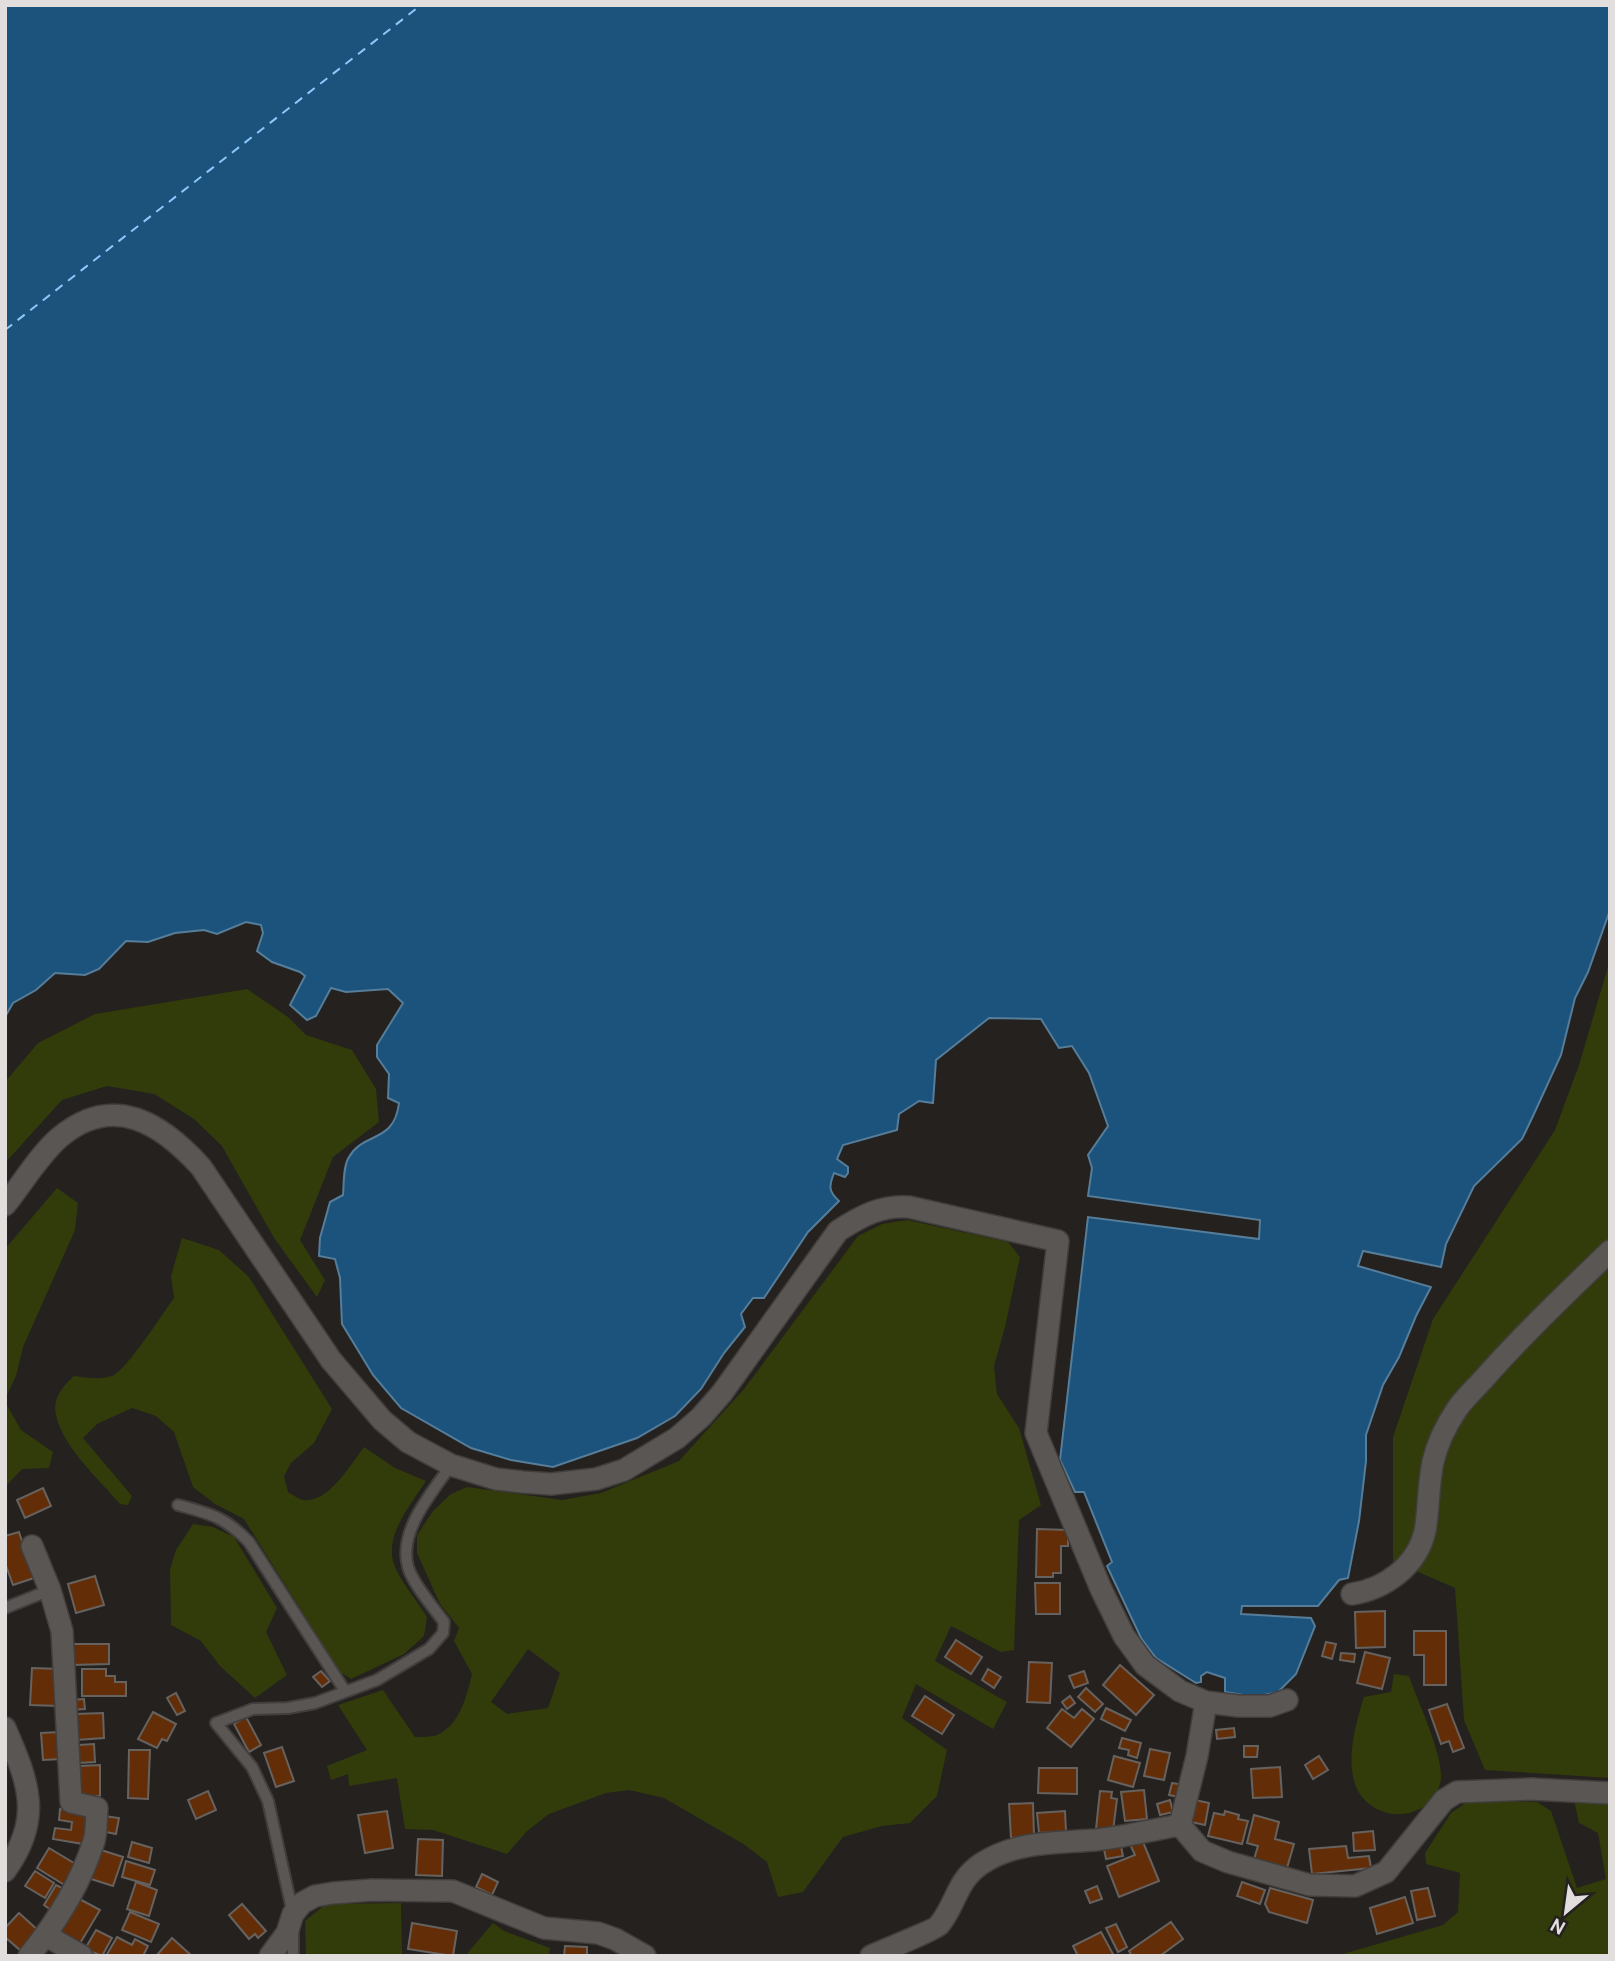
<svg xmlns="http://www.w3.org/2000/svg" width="1615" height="1961" font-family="Overpass,sans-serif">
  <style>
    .green { fill: #313c0a; fill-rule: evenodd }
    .water { fill: #1b537c; stroke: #567d99; stroke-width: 2 }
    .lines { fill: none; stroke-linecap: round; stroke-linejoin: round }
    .ferry { stroke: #8cc8fb; stroke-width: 2; stroke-dasharray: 9 7; stroke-linecap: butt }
    .building { fill: #632e07; stroke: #666260; stroke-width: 2 }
    .lane-casing { stroke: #413e3c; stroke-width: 14 }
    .street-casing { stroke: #413e3c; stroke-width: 24 }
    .lane { stroke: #5a5654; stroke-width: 10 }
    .street { stroke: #5a5654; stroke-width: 21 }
  </style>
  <rect width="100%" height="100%" fill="#24211f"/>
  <g class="green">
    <path d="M1610 960V1778L1485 1770 1464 1720 1455 1588 1393 1561V1437L1433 1319 1555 1130 1579 1065Z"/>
    <path d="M247 989 288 1017 306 1035 352 1050 376 1089 379 1122 333 1157 300 1240 325 1280 317 1297 274 1238 222 1146 194 1119 154 1094 107 1086 62 1100 5 1163V1082L38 1043 95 1014Z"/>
    <path d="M57 1188 78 1203 75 1230 23 1347 16 1376 5 1399V1249Z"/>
    <path d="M907 1220 1008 1242 1020 1257 1005 1327 994 1366 997 1394 1019 1428 1041 1505 1019 1520 1014 1650 1001 1652 951 1626 935 1661 1007 1702 993 1729 916 1684 902 1718 947 1750 937 1796 910 1823 882 1826 843 1837 803 1892 778 1897 767 1862 745 1845 664 1798 629 1790 606 1793 549 1814 527 1831 507 1854 433 1830 405 1829 397 1778 349 1786 348 1774 331 1780 327 1766 367 1750 338 1705 383 1690 415 1737C421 1737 431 1737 437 1735 460 1725 467 1695 472 1674L454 1641 459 1628 440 1604 417 1553V1535L433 1511 451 1494 467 1487 562 1500 601 1493 679 1461 744 1389 858 1236 882 1224ZM528 1649 560 1673 548 1708 507 1714 491 1702Z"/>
    <path d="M182 1238 219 1250 249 1277 332 1409 314 1443 291 1463 284 1476 288 1492C292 1494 298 1499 303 1500 328 1504 351 1464 364 1447L395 1468 426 1481C412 1503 386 1533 393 1561 397 1577 418 1602 427 1617L424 1636 404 1654 351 1679 340 1672 244 1519 215 1504 193 1487 174 1432 156 1416 132 1408 97 1424 83 1438 132 1496 128 1505 120 1504C99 1479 58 1443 55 1409 55 1395 65 1384 74 1376 87 1378 99 1380 112 1376 126 1371 163 1313 174 1298L171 1276Z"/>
    <path d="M5 1402 21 1430 53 1452 49 1468 22 1469 5 1487Z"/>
    <path d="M193 1524 213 1527 234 1537 277 1608 266 1632 287 1675 255 1698 220 1666 201 1641 171 1625 170 1569 176 1550Z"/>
    <path d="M1394 1674 1409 1676C1417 1700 1447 1762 1440 1784 1429 1819 1384 1824 1362 1797 1342 1771 1355 1725 1364 1697L1391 1692Z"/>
    <path d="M1470 1800 1537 1802 1551 1811 1577 1888 1606 1879 1598 1833 1579 1823 1574 1800 1610 1804V1956H1336L1443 1925 1458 1912 1460 1873 1426 1864 1425 1853 1451 1813Z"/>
    <path d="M401 1903 402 1956H306L305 1921 326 1904Z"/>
    <path d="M493 1923 504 1931 550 1948 549 1956H465Z"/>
  </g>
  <path class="water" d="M5 5H1610V910L1588 972 1575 998 1561 1055 1533 1116 1522 1139 1474 1186 1446 1244 1441 1267 1363 1251 1358 1266 1431 1287 1416 1316 1399 1357 1383 1385 1366 1435V1461L1359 1521 1348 1578 1339 1580 1318 1606H1242L1241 1614 1311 1618 1315 1626 1296 1674 1278 1692 1255 1697 1225 1692V1678L1207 1672 1201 1676V1682L1196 1683 1156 1658 1141 1638 1107 1566 1112 1562 1084 1492H1075L1060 1460 1088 1217 1259 1239 1260 1220 1088 1196 1092 1168 1088 1155 1108 1126 1089 1073 1072 1046 1059 1048 1041 1019 989 1018 936 1060 933 1103 919 1101 899 1114 897 1130 843 1145 837 1159 848 1167V1173L845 1177 834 1173C829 1186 828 1191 839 1201L808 1232 764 1298H753L741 1314 745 1327 724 1353 701 1389 675 1416 637 1438 553 1467 511 1460 471 1448 401 1408 373 1375 342 1324 340 1278 335 1259 319 1256 320 1238 330 1202 343 1195C344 1184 343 1166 349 1157 364 1131 394 1144 399 1103L388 1098 389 1074 377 1057V1045L403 1003 388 989 346 992 331 988 316 1016 307 1020 290 1005 305 976 300 972 272 962 257 951 263 933 261 925 246 922 217 934 204 930 175 933 148 942 126 941 99 969 85 975 55 973 36 990 13 1003 5 1017Z"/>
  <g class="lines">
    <path class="ferry" d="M5 330 421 5"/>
  </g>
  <g class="building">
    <path d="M43 1488 51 1506 25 1518 17 1500Z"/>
    <path d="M1037 1529 1068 1530V1546H1061V1573H1053V1577H1036Z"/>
    <path d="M19 1532 34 1578 13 1585 5 1563V1536Z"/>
    <path d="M95 1576 104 1605 76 1613 68 1584Z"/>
    <path d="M1035 1583H1060V1614H1036Z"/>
    <path d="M1385 1611V1647L1356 1648 1355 1612Z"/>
    <path d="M1414 1631H1446V1685H1424V1655H1414Z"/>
    <path d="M956 1640 982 1657 971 1674 945 1657Z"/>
    <path d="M1326 1642 1336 1644 1332 1659 1322 1656Z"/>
    <path d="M73 1644H109V1664L73 1665Z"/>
    <path d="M1365 1652 1390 1658 1382 1689 1357 1683Z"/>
    <path d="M1341 1653 1355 1654 1354 1662 1340 1660Z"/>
    <path d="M1029 1662 1052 1663 1050 1703 1027 1702Z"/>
    <path d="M1120 1665 1154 1695 1136 1715 1103 1685Z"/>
    <path d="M32 1668 60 1669 58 1706 30 1705Z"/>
    <path d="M82 1669H106V1676H115V1682H126V1696H82Z"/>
    <path d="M988 1669 1001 1677 994 1688 982 1680Z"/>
    <path d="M321 1671 330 1681 322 1687 313 1677Z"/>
    <path d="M1084 1671 1088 1683 1074 1688 1069 1676Z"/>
    <path d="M1086 1688 1103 1704 1095 1712 1078 1697Z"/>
    <path d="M176 1693 185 1711 177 1715 167 1698Z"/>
    <path d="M925 1696 954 1715 942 1734 912 1716Z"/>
    <path d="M1070 1696 1075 1703 1067 1709 1062 1702Z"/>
    <path d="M84 1699 85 1709 71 1710 70 1700Z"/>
    <path d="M1447 1704 1464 1748 1453 1752 1449 1741 1441 1744 1429 1710Z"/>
    <path d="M1106 1708 1131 1720 1125 1731 1101 1719Z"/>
    <path d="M1062 1709 1074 1718 1082 1709 1094 1719 1071 1747 1047 1728Z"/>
    <path d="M153 1712 176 1724 167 1741 162 1739 157 1748 138 1739Z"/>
    <path d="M103 1713 104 1738 77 1740 75 1714Z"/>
    <path d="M246 1717 261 1745 249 1752 234 1724Z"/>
    <path d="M1234 1728 1235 1737 1217 1739 1216 1730Z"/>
    <path d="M60 1732 62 1759 43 1760 41 1733Z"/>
    <path d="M1122 1738 1141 1743 1137 1758 1128 1755 1129 1750 1119 1748Z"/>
    <path d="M94 1744 95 1762 79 1763 78 1745Z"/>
    <path d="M1244 1746H1258L1257 1757H1244Z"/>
    <path d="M282 1747 294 1781 276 1787 264 1753Z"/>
    <path d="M1150 1749 1170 1753 1164 1780 1144 1776Z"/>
    <path d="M129 1750H150L148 1799 128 1798Z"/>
    <path d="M1114 1756 1140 1763 1133 1787 1108 1780Z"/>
    <path d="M1319 1756 1328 1770 1313 1779 1305 1765Z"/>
    <path d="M100 1765V1796H81L80 1766Z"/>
    <path d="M1280 1767 1282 1797 1253 1798 1251 1769Z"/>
    <path d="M1039 1768H1077V1794L1038 1793Z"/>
    <path d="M1172 1783 1179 1784 1178 1797 1169 1795Z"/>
    <path d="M1144 1790 1147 1819 1125 1821 1121 1792Z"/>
    <path d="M208 1791 216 1810 196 1819 188 1800Z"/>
    <path d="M1100 1791 1112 1792 1111 1798 1117 1799 1113 1831 1096 1829Z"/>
    <path d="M1170 1800 1173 1812 1160 1815 1157 1804Z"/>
    <path d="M1195 1800 1209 1803 1205 1825 1191 1822Z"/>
    <path d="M1033 1803 1034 1836 1011 1838 1009 1804Z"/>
    <path d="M60 1809 94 1814 89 1845 53 1839 55 1828 71 1830 72 1822 59 1820Z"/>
    <path d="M387 1811 393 1848 365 1853 358 1815Z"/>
    <path d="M1065 1811 1066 1831 1039 1833 1037 1813Z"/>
    <path d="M1225 1811 1239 1815 1238 1819 1248 1821 1242 1844 1208 1836 1214 1813 1224 1815Z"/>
    <path d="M1254 1815 1279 1822 1275 1839 1294 1844 1287 1868 1254 1859 1258 1846 1247 1843Z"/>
    <path d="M104 1816 119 1818 116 1834 101 1831Z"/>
    <path d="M1373 1831 1375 1850 1354 1851 1353 1833Z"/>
    <path d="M1141 1837 1159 1881 1119 1897 1107 1866 1135 1855 1129 1842Z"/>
    <path d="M418 1839 443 1840 442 1876 416 1875Z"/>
    <path d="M1120 1841 1123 1856 1106 1859 1103 1844Z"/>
    <path d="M132 1842 152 1848 149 1863 128 1857Z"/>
    <path d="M1346 1846 1348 1858 1369 1856 1371 1868 1312 1874 1309 1849Z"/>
    <path d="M49 1848 79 1866 66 1886 37 1868Z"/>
    <path d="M98 1849 123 1857 113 1886 88 1878Z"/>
    <path d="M126 1861 155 1870 150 1885 122 1877Z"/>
    <path d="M35 1871 54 1883 45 1898 25 1886Z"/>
    <path d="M482 1874 498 1882 492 1895 476 1887Z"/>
    <path d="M136 1882 157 1890 149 1916 127 1909Z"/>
    <path d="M1242 1882 1265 1890 1260 1904 1237 1896Z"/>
    <path d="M56 1885 64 1889 51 1910 44 1905Z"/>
    <path d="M1097 1886 1102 1899 1090 1903 1085 1891Z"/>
    <path d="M1270 1888 1313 1900 1307 1923 1269 1912 1265 1904Z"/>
    <path d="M1428 1888 1435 1916 1417 1920 1411 1891Z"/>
    <path d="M74 1896 100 1910 79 1945 54 1930Z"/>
    <path d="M1405 1897 1413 1923 1377 1934 1370 1908Z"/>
    <path d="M242 1904 266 1931 258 1938 255 1934 249 1939 229 1915Z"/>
    <path d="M130 1912 159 1924 151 1942 122 1930Z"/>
    <path d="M19 1913 39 1931 21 1951 5 1937V1928Z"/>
    <path d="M1171 1922 1183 1939 1160 1956H1132L1129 1951Z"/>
    <path d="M412 1923 457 1931 453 1956 408 1949Z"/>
    <path d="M1116 1924 1127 1947 1118 1952 1106 1928Z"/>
    <path d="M96 1930 112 1938 102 1956 85 1949Z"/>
    <path d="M1101 1932 1114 1956H1078L1073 1946Z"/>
    <path d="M117 1937 132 1945 135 1939 148 1946 143 1956H106Z"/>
    <path d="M172 1938 192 1956H156Z"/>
    <path d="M565 1946 587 1947V1956H564Z"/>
  </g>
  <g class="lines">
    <defs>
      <g id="lane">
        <path d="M178 1505C211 1514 225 1517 249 1542L345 1691"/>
        <path d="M5 1608 50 1590"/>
        <path d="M293 1914 268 1801 252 1767 216 1723 253 1709 288 1708 315 1703 377 1680 429 1649 443 1633 444 1622C433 1607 413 1584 408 1567 398 1530 432 1493 451 1465"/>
        <path d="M293 1956V1931"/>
      </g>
      <g id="street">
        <path d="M5 1205C23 1183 39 1155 60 1137 114 1092 162 1124 201 1167L331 1360 382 1420 408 1442 451 1465 496 1479 523 1482 551 1484 596 1479 624 1470 677 1438 701 1417 722 1393 838 1231C861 1216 881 1205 909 1207L1058 1241 1036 1433 1101 1589 1124 1636 1145 1665 1180 1691 1206 1702 1238 1706H1270L1287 1700"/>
        <path d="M1352 1594C1385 1589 1417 1566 1425 1531 1429 1509 1428 1485 1433 1462 1437 1444 1447 1424 1457 1409 1466 1396 1479 1385 1489 1373 1527 1330 1569 1291 1610 1251"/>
        <path d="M5 1728C29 1783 43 1819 5 1871"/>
        <path d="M1180 1825 1197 1756 1206 1702"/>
        <path d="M45 1935 82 1956"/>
        <path d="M29 1956C56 1923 81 1882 94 1841 97 1831 96 1819 97 1808L71 1802 62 1631 50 1590 32 1546"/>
        <path d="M270 1956 287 1933 293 1914 302 1903 315 1896 333 1893 372 1890 453 1891 544 1928 598 1933 615 1939 645 1956"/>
        <path d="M871 1956C880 1952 936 1929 939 1925 956 1905 956 1881 981 1864 1015 1841 1056 1843 1095 1840 1124 1837 1152 1830 1180 1825L1202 1851 1228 1862 1310 1885 1355 1886 1386 1872 1444 1800 1457 1792 1531 1789 1610 1793"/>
      </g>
    </defs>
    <use href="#lane" class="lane-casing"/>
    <use href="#street" class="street-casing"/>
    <use href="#lane" class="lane"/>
    <use href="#street" class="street"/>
  </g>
  <rect width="1615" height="1961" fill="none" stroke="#e1dedd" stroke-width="14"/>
  <g transform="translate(1566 1912) rotate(209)" stroke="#24211f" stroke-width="5" paint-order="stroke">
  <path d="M0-5L12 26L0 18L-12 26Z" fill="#e1dedd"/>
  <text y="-10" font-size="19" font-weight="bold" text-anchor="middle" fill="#e1dedd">N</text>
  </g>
</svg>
